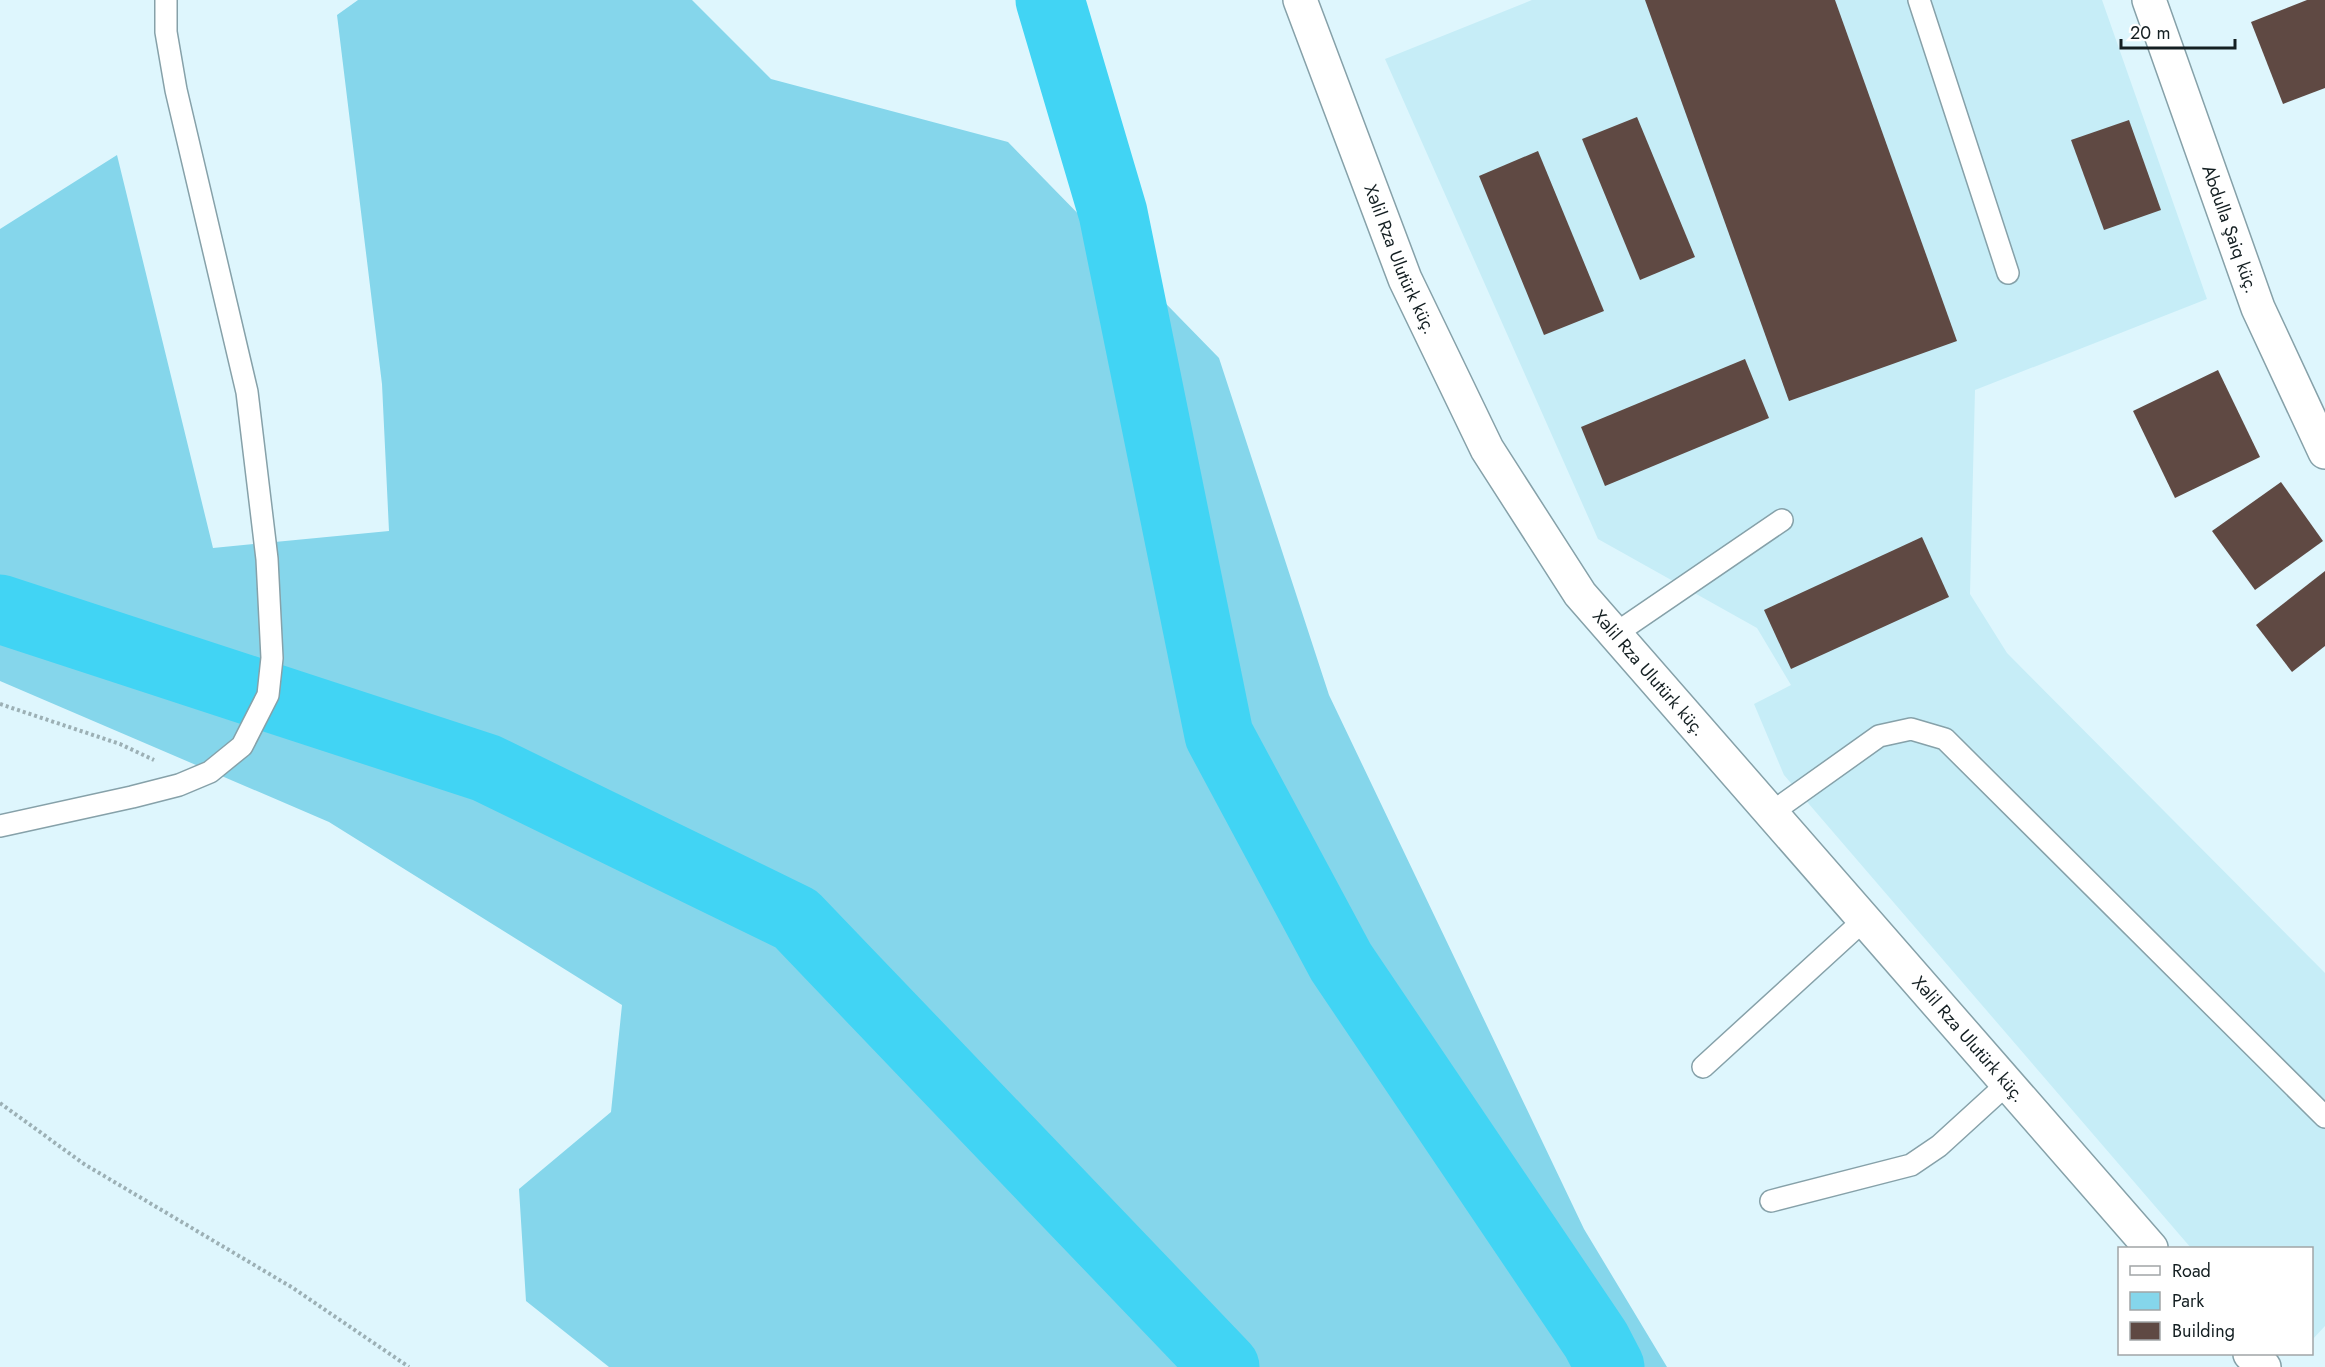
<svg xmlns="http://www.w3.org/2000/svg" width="2325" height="1367" font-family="Jost,sans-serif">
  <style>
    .built { fill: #c6edf7 }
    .green { fill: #85d6eb }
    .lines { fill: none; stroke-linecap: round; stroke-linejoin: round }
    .river { stroke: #41d4f4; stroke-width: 69 }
    .building { fill: #5f4943 }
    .lane-casing { stroke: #86a1a9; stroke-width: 24 }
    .street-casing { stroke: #86a1a9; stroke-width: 36 }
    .path { stroke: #9cb0b5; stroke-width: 4; stroke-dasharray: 3 3; stroke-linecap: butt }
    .lane { stroke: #fff; stroke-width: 21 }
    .street { stroke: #fff; stroke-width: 33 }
    .labels { text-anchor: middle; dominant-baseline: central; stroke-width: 6; stroke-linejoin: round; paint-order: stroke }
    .street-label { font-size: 18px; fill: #141f22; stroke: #fff }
  </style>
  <rect width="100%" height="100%" fill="#def6fd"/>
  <path class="built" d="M1532 0H2102L2207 299 1975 390 1970 594 2007 653 2325 973V1326L2312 1340V1248H2191L1784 775 1754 704 1791 685 1757 628 1598 539 1385 59Z"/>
  <path class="green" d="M358 0H692L771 79 1008 142 1219 358 1329 695 1584 1229 1667 1367H609L526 1301 519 1189 611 1112 622 1005 329 822 0 681V229L117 155 213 548 389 531 382 384 337 15Z"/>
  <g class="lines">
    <g class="river">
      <path d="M1050 0 1113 213 1219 735 1341 962 1596 1340 1610 1367"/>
      <path d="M0 609 486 768 796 919 1225 1367"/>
    </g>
  </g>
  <g class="building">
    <path d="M1645 0H1835L1957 341 1789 401Z"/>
    <path d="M2307 0H2325V88L2283 104 2251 22Z"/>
    <path d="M1637 117 1695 257 1640 280 1582 139Z"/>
    <path d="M2129 120 2161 210 2104 230 2071 140Z"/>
    <path d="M1538 151 1604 311 1544 335 1479 176Z"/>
    <path d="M1745 359 1769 418 1605 486 1581 427Z"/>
    <path d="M2218 370 2260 457 2175 498 2133 411Z"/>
    <path d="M2281 482 2323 541 2255 590 2212 531Z"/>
    <path d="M1922 537 1949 597 1791 669 1764 610Z"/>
    <path d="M2325 571V646L2292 672 2256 625Z"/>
  </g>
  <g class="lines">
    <defs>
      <g id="lane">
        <path d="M1919 0 2008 273"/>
        <path d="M1615 634 1782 520"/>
        <path d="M1771 813 1879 736 1911 729 1945 739 2325 1117"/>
        <path d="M0 826 132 797 179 785 210 772 242 746 268 695 272 658 267 559 247 392 176 90 166 32V0"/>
        <path d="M1703 1067 1864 920"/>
        <path d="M1771 1201 1911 1165 1939 1146 2007 1084"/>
      </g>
      <g id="street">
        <path id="s1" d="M1300 0 1405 279 1487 449 1580 594 2151 1248"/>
        <path id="s2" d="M2149 0 2258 308 2325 452"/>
        <path d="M2250 1354 2264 1367"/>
      </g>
    </defs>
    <use href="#lane" class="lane-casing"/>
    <use href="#street" class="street-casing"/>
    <g class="path">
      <path d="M0 704 120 744 154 760"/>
      <path d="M0 1103 84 1164 293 1288 409 1367"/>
    </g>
    <use href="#lane" class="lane"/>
    <use href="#street" class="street"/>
  </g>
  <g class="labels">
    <g class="street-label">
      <text stroke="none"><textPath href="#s2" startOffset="243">Abdulla Şaiq küç.</textPath></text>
      <text stroke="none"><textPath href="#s1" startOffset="278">Xəlil Rza Ulutürk küç.</textPath></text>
      <text stroke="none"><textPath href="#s1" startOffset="764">Xəlil Rza Ulutürk küç.</textPath></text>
      <text stroke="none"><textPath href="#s1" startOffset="1250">Xəlil Rza Ulutürk küç.</textPath></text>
    </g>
  </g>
  <rect x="2118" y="1247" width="195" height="108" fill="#ffffff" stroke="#a1a5a7" stroke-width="1.5"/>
  <rect x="2130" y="1266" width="30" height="9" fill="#ffffff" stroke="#a1a5a7" stroke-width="1.5"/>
  <text x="2172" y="1277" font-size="18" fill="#141f22">Road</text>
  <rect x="2130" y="1292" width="30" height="18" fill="#85d6eb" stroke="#a1a5a7" stroke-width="1.5"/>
  <text x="2172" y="1307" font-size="18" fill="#141f22">Park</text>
  <rect x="2130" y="1322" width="30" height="18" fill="#5f4943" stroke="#a1a5a7" stroke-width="1.5"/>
  <text x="2172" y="1337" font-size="18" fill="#141f22">Building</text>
  <path d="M2121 39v9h114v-9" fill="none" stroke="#141f22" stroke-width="3"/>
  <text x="2130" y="39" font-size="18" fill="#141f22" stroke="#ffffff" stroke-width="4.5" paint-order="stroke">20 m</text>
</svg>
